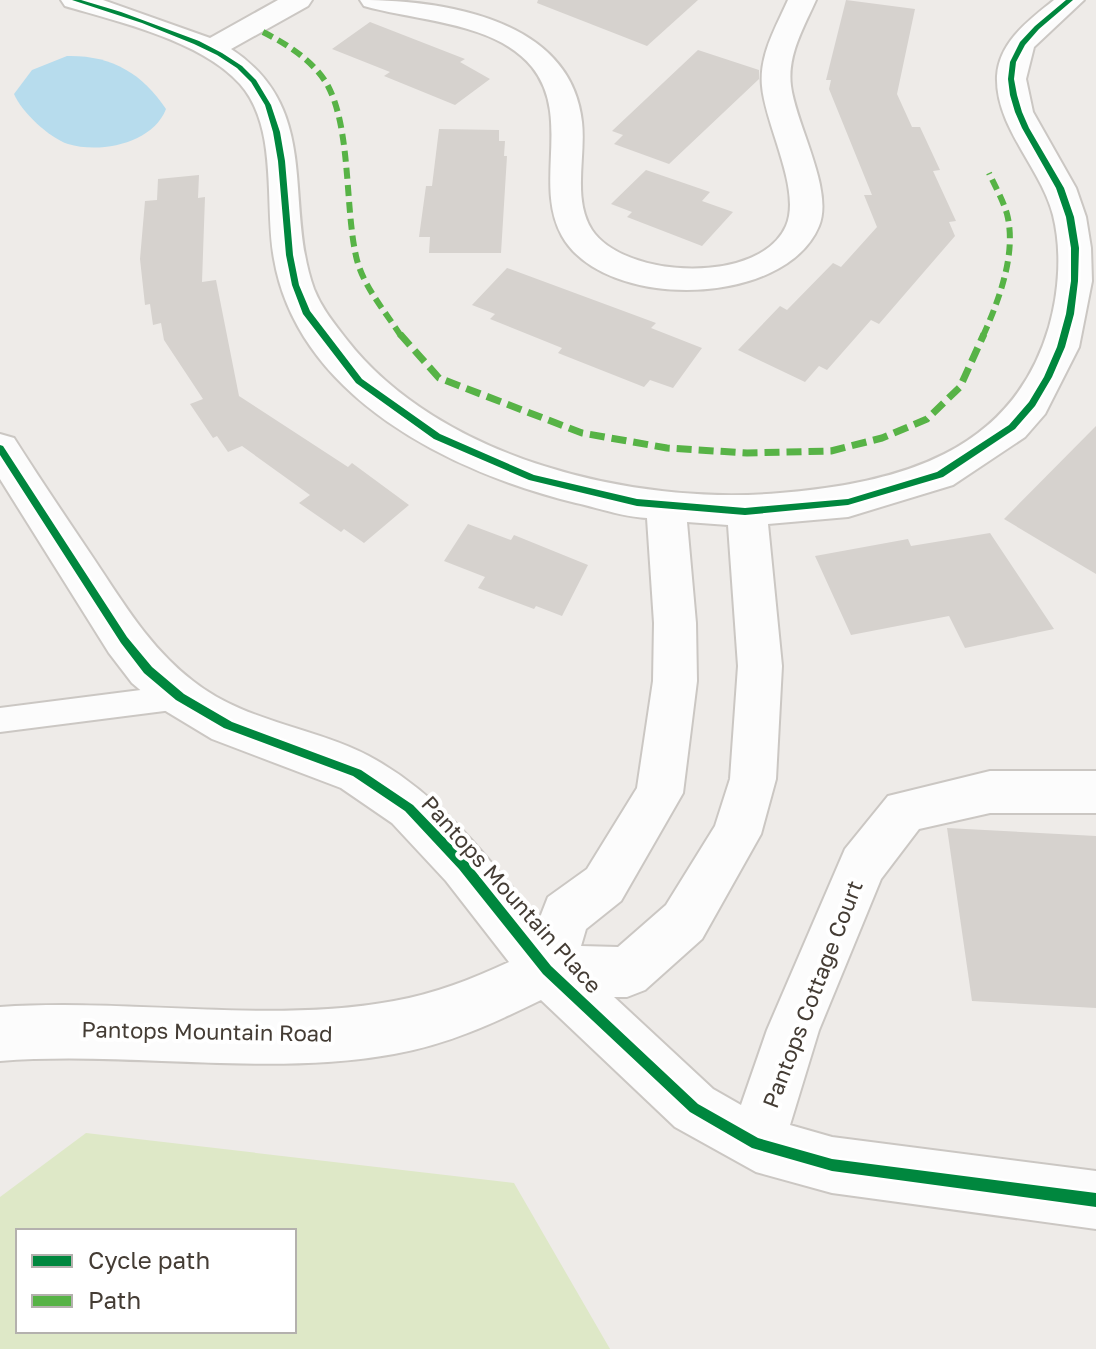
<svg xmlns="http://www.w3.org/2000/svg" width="1096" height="1349" font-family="'Golos Text',sans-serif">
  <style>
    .green { fill: #dee8c7; fill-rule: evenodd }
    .water { fill: #b7dced }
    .building { fill: #d6d2ce }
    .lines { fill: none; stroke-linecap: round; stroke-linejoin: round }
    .service-casing { stroke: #cbc7c3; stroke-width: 4 }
    .minor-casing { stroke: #cbc7c3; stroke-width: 4 }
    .service { fill: #fcfcfc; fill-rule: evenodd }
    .minor { fill: #fcfcfc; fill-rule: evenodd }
    .quiet-far1 { stroke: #57b346; stroke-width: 6; stroke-dasharray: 11 6; stroke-linecap: butt }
    .quiet { stroke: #57b346; stroke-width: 7; stroke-dasharray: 15 7; stroke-linecap: butt }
    .cycleway-casing { stroke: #fff; stroke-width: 5 }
    .cycleway { fill: #00873e; fill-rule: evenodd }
    .labels { text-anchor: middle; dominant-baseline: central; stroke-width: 8; stroke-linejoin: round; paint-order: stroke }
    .street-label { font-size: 22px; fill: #443c34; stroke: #fff }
  </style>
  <rect width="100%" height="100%" fill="#eeebe8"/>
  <path class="green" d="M86 1133 514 1183 610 1349H0V1197ZM18 1231H294V1331H18Z"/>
  <path class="water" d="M67 56C111 55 142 73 166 109 153 143 101 154 68 144 49 138 21 111 14 94L32 70Z"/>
  <g class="building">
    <path d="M538 0H698L647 46 537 3Z"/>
    <path d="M846 0 915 9 897 94 912 127H920L940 170 933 171 956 221 949 222 955 236 879 324 871 320 827 370 819 366 805 382 738 350 780 306 787 310 833 263 841 267 877 227 864 195H872L829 89 831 80H826Z"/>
    <path d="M370 22 465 59 460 62 490 79 455 105 384 76 390 72 332 49Z"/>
    <path d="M698 50 759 70V79L669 164 614 144 623 135 612 131Z"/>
    <path d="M439 129 499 130V141H505L504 156H507L501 253H429L430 237H419L426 186H432Z"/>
    <path d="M646 170 710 192 702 201 733 212 702 246 627 217 632 212 611 204Z"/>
    <path d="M199 175 198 198 205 197 202 282 216 280 239 396 348 467 352 463 409 505 364 543 344 529 341 532 299 503 310 495 242 446 228 452 217 436 213 438 190 404 203 399 164 340 161 323 153 325 150 304 145 305 140 259 145 201 157 200 158 179Z"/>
    <path d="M507 268 656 323 651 328 702 348 673 388 650 380 644 387 558 353 562 348 490 319 495 314 472 305Z"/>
    <path d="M1096 426V574L1004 519Z"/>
    <path d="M468 524 511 540 514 535 588 565 562 616 536 606 534 609 478 588 485 577 444 561Z"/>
    <path d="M990 533 1054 629 965 648 949 616 851 635 815 556 908 539 911 546Z"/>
    <path d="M947 828 1096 836V1008L972 1001Z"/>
  </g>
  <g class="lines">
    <defs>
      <path id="service" d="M180 685 190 688 194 697 190 706 180 709 0 732V708Z"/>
      <g id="minor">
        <path d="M61 0H103L210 38 278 0H312L308 6 231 49C323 109 283 203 314 289 322 309 334 323 347 340 440 459 634 506 780 493 897 483 1012 454 1049 327 1059 292 1062 251 1053 215 1041 168 995 127 997 76 999 42 1029 20 1054 0H1084L1034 47 1026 79 1033 112 1076 188 1086 217 1091 248 1092 281 1079 347 1045 414 1025 437 953 485 848 517 768 524 782 666 776 779 761 834 702 939 645 990 627 997H614L713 1089 741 1105 767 1030 845 849 888 796 990 771H1096V813H990L919 829 881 879 819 1030 790 1125 832 1137 1096 1171V1229L832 1193 756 1172 675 1127 541 1000C494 1023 447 1045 394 1054 269 1077 129 1051 0 1061V1007C129 998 270 1024 394 1001 435 994 472 979 509 962L446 881 392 823 341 788 212 739 164 710 132 683 109 653 0 479V434L14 438C40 479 67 519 94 559 124 604 150 648 193 681 247 724 319 727 376 760 443 798 490 861 539 920L548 897 587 869 637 788 653 681 654 623 647 518C623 517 599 508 576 503 453 473 298 398 274 259 264 205 279 128 240 84 202 41 119 22 65 6ZM687 522 728 525 738 666 730 779 715 826 666 905 618 947 581 946 586 929 621 901 683 793 697 681 696 623Z"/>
        <path d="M360 0C444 0 571 19 582 122 586 156 572 199 592 230 625 279 760 285 786 226 802 190 765 125 762 86 759 55 776 27 788 0H816C804 27 787 55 791 86 796 125 834 190 819 226 785 308 604 311 562 236 533 184 572 117 532 67 496 22 416 21 364 6Z"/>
      </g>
    </defs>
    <use href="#service" class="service-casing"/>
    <use href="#minor" class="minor-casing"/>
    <use href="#service" class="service"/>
    <use href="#minor" class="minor"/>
    <g class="quiet-far1">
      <path d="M263 32C287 44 315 62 328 86 351 130 345 207 356 256 362 285 385 311 401 336"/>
      <path d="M983 336C999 300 1017 253 1007 214 1003 200 995 186 989 173"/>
    </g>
    <path class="quiet" d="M400 334 439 378 582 433 667 448 747 453 831 451 882 438 927 419 960 387 984 334"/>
    <defs>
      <g id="cycleway">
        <path d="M72 0H81L121 12 199 41 222 53 242 66 256 80 271 105 280 132 285 161 293 255 299 285 310 311 362 379 440 434 534 475 637 499 745 508 848 499 937 472 1009 425 1029 402 1044 377 1057 347 1066 314 1071 281V248L1066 217 1056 188 1022 128 1015 112 1010 95 1008 79 1010 62 1020 42 1035 26 1066 0H1073L1039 29 1025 45 1016 62 1014 79 1017 95 1022 112 1029 128 1064 188 1074 217 1079 248 1078 281 1074 314 1065 347 1052 377 1035 406 1015 429 943 477 848 505 745 515 637 506 529 480 434 439 356 383 303 314 292 285 286 255 278 161 273 132 265 105 251 82 237 68 217 55 194 44 142 23Z"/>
        <path d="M0 445 3 446 127 637 152 667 184 694 232 722 361 770 413 805 467 861 551 966 698 1104 758 1138 832 1159 1096 1193V1207L832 1171 752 1148 690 1112 543 974 459 869 405 811 353 776 224 728 176 700 144 673 121 643 0 455Z"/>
      </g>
    </defs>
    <use href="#cycleway" class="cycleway-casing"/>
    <use href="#cycleway" class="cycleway"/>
  </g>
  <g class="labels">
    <g class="street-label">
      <text transform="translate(512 894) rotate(48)">Pantops Mountain Place</text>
      <text transform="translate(812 994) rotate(-69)">Pantops Cottage Court</text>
      <text transform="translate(207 1031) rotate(1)">Pantops Mountain Road</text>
    </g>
  </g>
  <rect x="16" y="1229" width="280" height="104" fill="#ffffff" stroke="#b4b1ae" stroke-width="2"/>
  <rect x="32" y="1255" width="40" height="12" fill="#00873e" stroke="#b4b1ae" stroke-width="2"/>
  <text x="88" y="1269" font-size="24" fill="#443c34">Cycle path</text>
  <rect x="32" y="1295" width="40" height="12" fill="#57b346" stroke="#b4b1ae" stroke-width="2"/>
  <text x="88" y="1309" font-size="24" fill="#443c34">Path</text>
</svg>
